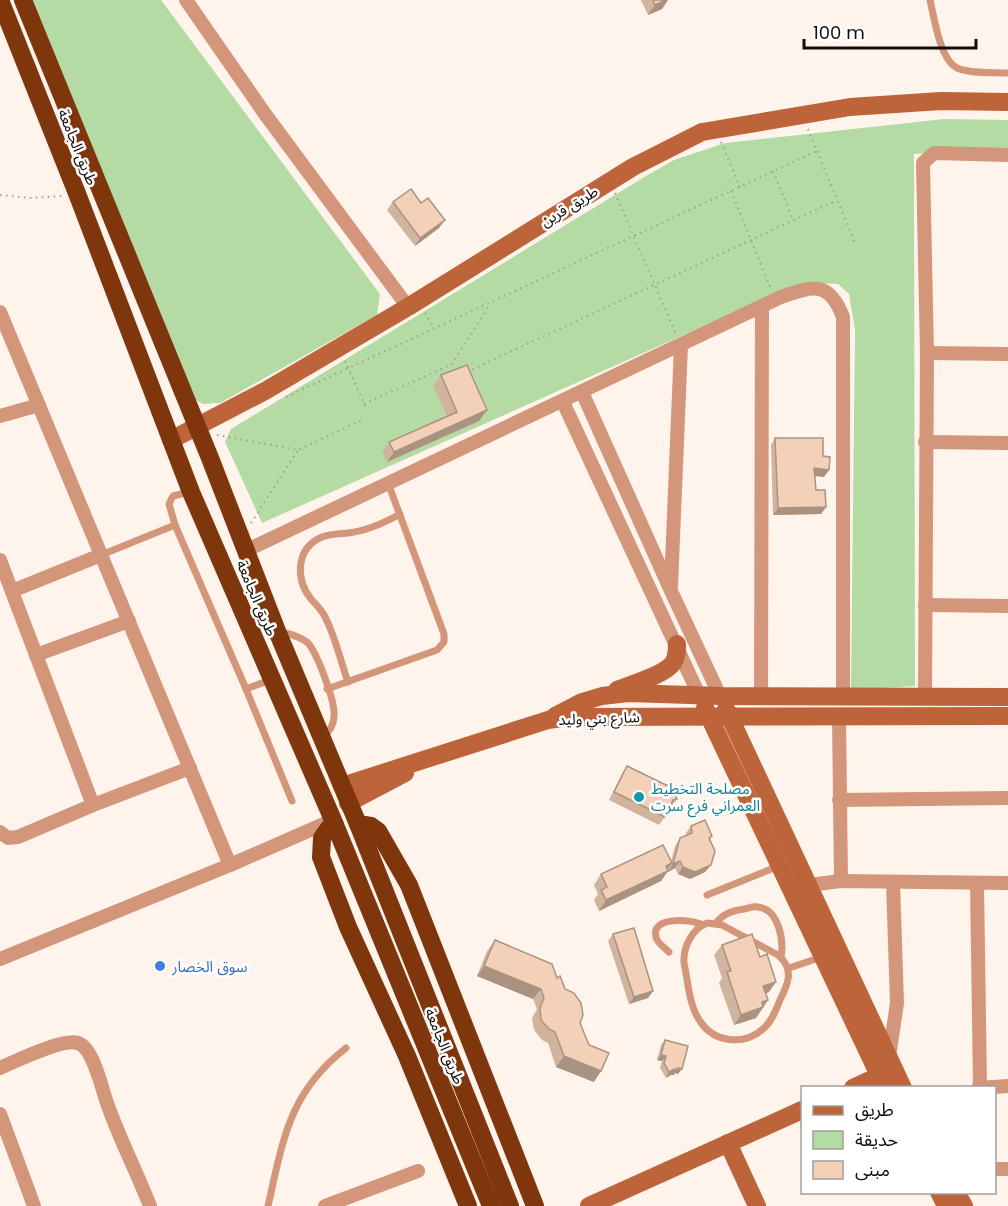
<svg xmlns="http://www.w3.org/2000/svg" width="1008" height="1206" font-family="Poppins,'Noto Sans Arabic',sans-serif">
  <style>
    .green { fill: #b3dba3 }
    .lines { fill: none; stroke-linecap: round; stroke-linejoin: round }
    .path { stroke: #a49c96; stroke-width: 2; stroke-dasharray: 1.5 4.5; stroke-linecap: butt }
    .lane { stroke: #d4967a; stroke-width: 7 }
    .street { stroke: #d4967a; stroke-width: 14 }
    .secondary { stroke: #be643a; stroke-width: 18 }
    .highway { stroke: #7f360d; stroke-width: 18 }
    .wall { fill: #d1b49e }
    .shaded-wall { fill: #aa9281 }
    .building { fill: #f3d1b8; stroke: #aa9281; stroke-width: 1.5 }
    .culture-dot { fill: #0f9aa8; stroke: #fff; stroke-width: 2 }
    .shop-dot { fill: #3f7fe0; stroke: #fff; stroke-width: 2 }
    .labels { text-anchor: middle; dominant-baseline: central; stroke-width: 5; stroke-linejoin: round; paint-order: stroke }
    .street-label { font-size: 15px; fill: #110d0a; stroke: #fff }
    .culture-label { font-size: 15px; fill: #0d838f; stroke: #fff; text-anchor: start }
    .shop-label { font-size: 15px; fill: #366cbe; stroke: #fff; text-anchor: start }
  </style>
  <rect width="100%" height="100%" fill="#fff4ec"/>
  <g class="green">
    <path d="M27 0H161L380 294 377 315 220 403 203 404 189 397Z"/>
    <path d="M944 119 1008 120V150L914 154 915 686 851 690 855 330 849 294 838 284 813 283 780 292 262 523 225 442 231 429 646 176 674 160 725 143Z"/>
  </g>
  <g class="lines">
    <g class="path">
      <path d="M808 129 855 243"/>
      <path d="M721 142 740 187"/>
      <path d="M773 171 793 220"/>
      <path d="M731 191 771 289"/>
      <path d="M615 193 676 334"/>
      <path d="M0 195 30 198 63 196"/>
      <path d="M425 313 434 328"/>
      <path d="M345 361 367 410"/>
      <path d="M467 372 837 200"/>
      <path d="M286 397 817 151"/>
      <path d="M364 404 452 364 490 304"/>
      <path d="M217 435 298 450 362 420"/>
      <path d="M251 523 298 450"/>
    </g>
    <g class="lane">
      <path d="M930 0C934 17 940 60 957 68 971 74 992 72 1008 73"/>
      <path d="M189 492 173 496 169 504 175 525 246 689 292 801"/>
      <path d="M101 555 175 525"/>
      <path d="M281 632C290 634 299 636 307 642 317 652 336 703 334 717 333 726 330 731 323 737"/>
      <path d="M348 682C341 662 336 640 327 621 323 611 318 607 311 599 295 579 296 548 322 537 331 534 339 534 348 533 367 531 384 523 400 514"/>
      <path d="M246 689 270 680"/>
      <path d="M327 689 437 650 444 642V634L388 483"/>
      <path d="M707 895 779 866"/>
      <path d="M707 923 722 925 778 955C795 969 788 984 780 1000 776 1010 772 1021 764 1028 745 1046 714 1043 700 1021 689 1006 688 981 684 963 683 947 692 929 707 923Z"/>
      <path d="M716 923C724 913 732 911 744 909 749 908 753 906 758 907 779 909 784 941 781 957"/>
      <path d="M669 952C664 947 657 943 656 937 650 916 692 919 703 925"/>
      <path d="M789 968 822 957"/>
      <path d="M268 1206C283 1140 289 1092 346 1048"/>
    </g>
    <g class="street">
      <path d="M186 0 265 114 408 307"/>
      <path d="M0 312 230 865"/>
      <path d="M927 353 1008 354"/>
      <path d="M582 392 671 591 720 696"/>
      <path d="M563 402 699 695"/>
      <path d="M0 416 39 405"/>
      <path d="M925 442 1008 443"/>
      <path d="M245 551 781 297C813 286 829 280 843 317V696"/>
      <path d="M0 560 93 805"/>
      <path d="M671 586 681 345"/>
      <path d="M12 591 101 555"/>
      <path d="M925 605 1008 606"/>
      <path d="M36 655 129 621"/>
      <path d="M761 696 762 306"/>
      <path d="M925 697 927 353 923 163 934 153 1008 155"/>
      <path d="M839 716 841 881"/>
      <path d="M839 800 1008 798"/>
      <path d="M0 832 8 838 18 837 93 805 190 768"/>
      <path d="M977 883 980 1087"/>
      <path d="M809 885 841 881 1008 883"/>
      <path d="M0 959 230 865 333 820"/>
      <path d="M889 1057 897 1003 893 882"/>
      <path d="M0 1068C16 1061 63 1038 78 1043 93 1048 101 1085 106 1100 118 1136 136 1170 150 1206"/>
      <path d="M978 1088 1008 1086"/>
      <path d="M0 1114 34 1206"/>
      <path d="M994 1169H1008"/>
      <path d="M325 1206 418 1171"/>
    </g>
    <g class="secondary">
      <path d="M171 440 265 391 408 307 633 167 702 132 850 107 941 101 1008 102"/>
      <path d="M617 690C631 684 665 675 673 663 677 657 677 651 677 644"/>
      <path d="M705 708 885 1088"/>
      <path d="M726 709 903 1088"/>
      <path d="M555 716 582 702 602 696 628 693 720 696 1008 697"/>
      <path d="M342 786 548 720 569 717 1008 716"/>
      <path d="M348 803 405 773"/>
      <path d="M853 1088 879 1076"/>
      <path d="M728 1143 757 1206"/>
      <path d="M939 1192 946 1206"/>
      <path d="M956 1192 964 1206"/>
      <path d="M589 1206 802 1110"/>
    </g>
    <g class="highway">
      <path d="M0 0 78 196 191 492 333 820 491 1206"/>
      <path d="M23 0 210 458 277 631 358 824 510 1206"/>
      <path d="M358 824 371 826 378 831 409 885 535 1206"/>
      <path d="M335 825 329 828 322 838 321 857 348 927 407 1056 468 1206"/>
    </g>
  </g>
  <g class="wall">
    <path d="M641 0H668L662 9 648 15Z"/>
    <path d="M393 202 439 228 415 246 387 210Z"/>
    <path d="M441 375 479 421 387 462 382 452 389 442 447 416 433 386Z"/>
    <path d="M775 438 823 456 824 477 815 476 816 490 826 507 821 514 773 515 771 445Z"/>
    <path d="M627 766 677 799 671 807H670L665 817 659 825 609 800 622 774Z"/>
    <path d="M691 826 712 836 710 840 711 865 705 872 690 879 678 874 675 868 668 872V871L661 881 599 911 594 900 598 894 594 885 601 874 671 861 675 846 680 838 686 835V833Z"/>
    <path d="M613 934 653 991 648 998 629 1004 608 941Z"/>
    <path d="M495 940 557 978 565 989 580 1023 594 1082 556 1067 548 1043 542 1040 534 1030 532 1018 537 1009 533 999 477 976 487 951Z"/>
    <path d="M722 945 769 992 765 994 768 1000 756 1018 734 1025 719 983 722 978 714 955Z"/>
    <path d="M665 1040 678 1074 675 1073 674 1075H671L666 1078 660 1068 662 1061 657 1060 661 1045Z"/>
  </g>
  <g class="shaded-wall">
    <path d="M666 0H668L662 9 648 15 655 5Z"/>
    <path d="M445 220 439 228 415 246 420 238Z"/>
    <path d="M487 410 479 421 387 462 394 452Z"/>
    <path d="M814 468 829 470 824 477 809 475Z"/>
    <path d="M826 507 821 514 773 515 778 508Z"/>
    <path d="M680 861 675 868 668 872 673 864Z"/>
    <path d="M672 863 665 872 668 871 661 881 599 911 606 900Z"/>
    <path d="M711 865 705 872 690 879 678 874 683 867Z"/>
    <path d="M484 966 541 989 533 999 477 976Z"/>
    <path d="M776 982 769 992 755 997 763 986Z"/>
    <path d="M653 991 648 998 629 1004 634 997Z"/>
    <path d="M768 1000 756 1018 734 1025 741 1015 762 1002Z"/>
    <path d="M661 1055 666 1056 662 1061 657 1060Z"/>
    <path d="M564 1056 601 1071 594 1082 556 1067Z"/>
    <path d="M678 1068 682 1069 678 1074 675 1073 674 1075H671L666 1078 669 1072Z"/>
  </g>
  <g class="building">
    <path d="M653 0H666L655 5Z"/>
    <path d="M411 189 421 203 428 198 445 220 420 238 393 202Z"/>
    <path d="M467 365 487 410 394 452 389 442 457 412 441 375Z"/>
    <path d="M775 438H823V456L830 457 829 470 814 468 816 490H825L826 507 778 508Z"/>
    <path d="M627 766 666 785H671L677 799 673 800 665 817 614 792Z"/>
    <path d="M705 820 712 836 709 838 715 851 711 865 695 872 683 867 680 861 673 864 680 838 692 833 691 826Z"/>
    <path d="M663 845 672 863 666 866 668 871 606 900 601 890 607 887 601 874Z"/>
    <path d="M634 928 653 991 634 997 613 934Z"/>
    <path d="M752 934 760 957 767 954 776 982 763 986 768 1000 762 1002 763 1007 741 1015 727 972 731 971 722 945Z"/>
    <path d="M495 940 552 964 557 978 560 976 565 989 574 993 581 1003 583 1015 580 1023 589 1045 609 1053 601 1071 564 1056 555 1032 549 1029 541 1020 540 1008 544 998 541 989 484 966Z"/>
    <path d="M665 1040 688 1046 682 1069 678 1068V1070L675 1069 669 1072 664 1063 666 1056 661 1055Z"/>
  </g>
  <circle class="culture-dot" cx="639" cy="797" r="6"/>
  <circle class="shop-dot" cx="160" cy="966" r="6"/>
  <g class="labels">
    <g class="street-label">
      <text transform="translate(78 147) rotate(68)">طريق الجامعة</text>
      <text transform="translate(569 206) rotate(-31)">طريق قرين</text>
      <text transform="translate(257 598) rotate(67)">طريق الجامعة</text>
      <text transform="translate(599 718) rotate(-2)">شارع بني وليد</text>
      <text transform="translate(445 1046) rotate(68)">طريق الجامعة</text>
    </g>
    <g class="culture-label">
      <text x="651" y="788">مصلحة التخطيط<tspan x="651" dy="17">العمراني فرع سرت</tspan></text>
    </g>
    <g class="shop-label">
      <text x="172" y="966">سوق الخصار</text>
    </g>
  </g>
  <rect x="801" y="1086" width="195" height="108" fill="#ffffff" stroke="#a09e9d" stroke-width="1.5"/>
  <rect x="813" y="1106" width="30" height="9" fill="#be643a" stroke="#a09e9d" stroke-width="1.5"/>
  <text x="855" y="1116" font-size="18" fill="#110d0a">طريق</text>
  <rect x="813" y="1131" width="30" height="18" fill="#b3dba3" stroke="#a09e9d" stroke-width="1.5"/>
  <text x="855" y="1146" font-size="18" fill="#110d0a">حديقة</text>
  <rect x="813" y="1161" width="30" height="18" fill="#f3d1b8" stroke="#a09e9d" stroke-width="1.5"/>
  <text x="855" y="1176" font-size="18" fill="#110d0a">مبنى</text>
  <path d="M804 39v9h172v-9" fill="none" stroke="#110d0a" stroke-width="3"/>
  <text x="813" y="39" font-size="18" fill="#110d0a" stroke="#ffffff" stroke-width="4.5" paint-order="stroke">100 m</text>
</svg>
